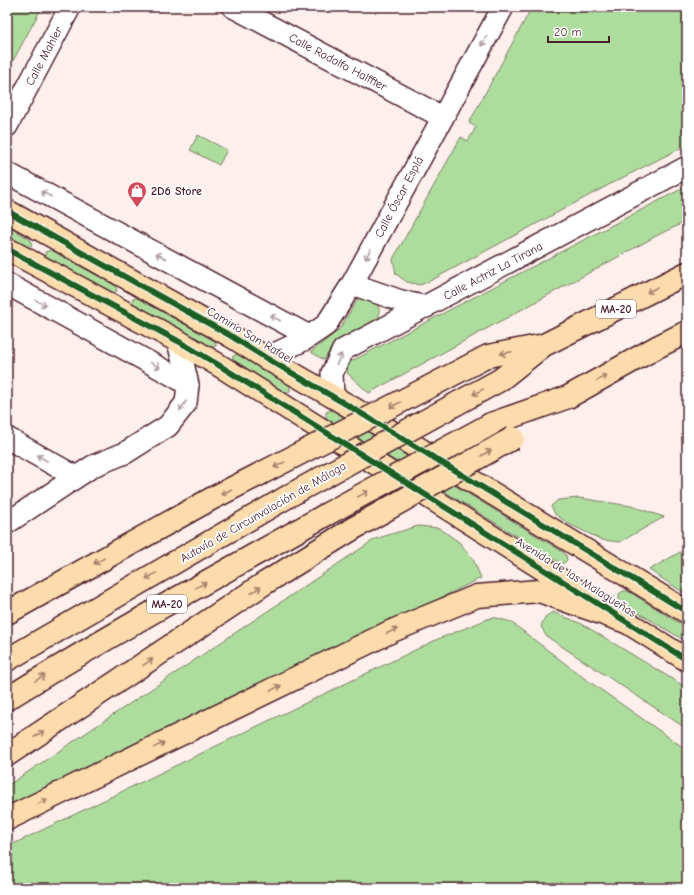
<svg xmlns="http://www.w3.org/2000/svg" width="694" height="895" font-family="'Comic Neue',sans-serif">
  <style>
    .green { fill: #addd9d; stroke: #7c7e64 }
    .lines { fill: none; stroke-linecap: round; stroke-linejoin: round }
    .minor-casing { stroke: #4a1f2b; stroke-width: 24 }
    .major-casing { stroke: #4a1f2b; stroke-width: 25 }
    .highway-casing { stroke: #4a1f2b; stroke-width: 25 }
    .minor { stroke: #fff; stroke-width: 21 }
    .major { stroke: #fcdcac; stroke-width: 22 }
    .highway { stroke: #fcdcac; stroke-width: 22 }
    .highway-bridge-casing { stroke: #4a1f2b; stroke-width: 25; stroke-linecap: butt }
    .highway-bridge { stroke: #fcdcac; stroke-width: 22 }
    .cycleway-casing { stroke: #fff; stroke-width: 8 }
    .cycleway { stroke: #1b5e20; stroke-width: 6 }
    .oneway { stroke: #ae9aa0 }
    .oneway2 { stroke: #a37e6c }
    .labels { text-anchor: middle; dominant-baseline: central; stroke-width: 3.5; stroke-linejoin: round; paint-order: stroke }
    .shield { fill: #fff; stroke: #80626b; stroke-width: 1 }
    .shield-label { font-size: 11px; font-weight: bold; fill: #4a1f2b }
    .street-label { font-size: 12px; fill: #4a1f2b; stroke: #fff }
    .poi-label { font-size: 12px; font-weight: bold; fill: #4a1f2b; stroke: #fff; text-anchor: start }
  </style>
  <rect width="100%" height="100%" fill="#fdefec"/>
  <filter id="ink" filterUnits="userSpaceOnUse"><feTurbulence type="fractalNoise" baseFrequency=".025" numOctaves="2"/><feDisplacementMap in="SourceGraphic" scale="8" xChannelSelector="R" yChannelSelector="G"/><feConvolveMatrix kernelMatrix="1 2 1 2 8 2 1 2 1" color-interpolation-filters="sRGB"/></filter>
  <g filter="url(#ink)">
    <g class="green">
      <path d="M7 7H42L7 72Z"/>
      <path d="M532 7H687V145L616 181 430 281 420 285 407 282 396 274 393 259 461 137 468 141 476 127 469 123Z"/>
      <path d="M198 135 227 150 219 165 190 150Z"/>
      <path d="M687 186V221L660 234 369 393 347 373 348 363Z"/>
      <path d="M7 226 30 239 32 245 27 247 7 236Z"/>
      <path d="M51 250 116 286 117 291 112 294 46 258 45 252Z"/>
      <path d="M366 295C377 300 380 305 379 317L371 325 331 348 324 360 311 352 339 330 358 299Z"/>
      <path d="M137 298 216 341V346L209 348 133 305 132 299Z"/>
      <path d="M237 354 290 385V391L284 393 232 362 233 356Z"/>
      <path d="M332 410 563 552 566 555 567 560 564 563H560L326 418V412Z"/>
      <path d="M579 498 631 506 664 517 620 542 602 540 569 524 555 514 551 506 558 500Z"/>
      <path d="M418 526 439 528 459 542 473 559 481 578 7 810V786L375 539Z"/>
      <path d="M687 548V595L649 570Z"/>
      <path d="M623 591H628L687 628V642L624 604 619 599V594Z"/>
      <path d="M553 612 582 624 687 688V729L546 636 541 626 545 617Z"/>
      <path d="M493 617 511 622 584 678 687 750V888H7V847L438 639Z"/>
    </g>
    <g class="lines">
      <defs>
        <g id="minor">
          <path d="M233 7 442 117"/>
          <path d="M7 126 70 7"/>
          <path d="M7 173 309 336"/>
          <path d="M7 284 174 376 188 385"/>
          <path d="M352 284 401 301 426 307"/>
          <path d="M266 358 304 340 326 325 352 284 503 7"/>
          <path d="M333 397 332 373 343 350 687 167"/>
          <path d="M7 438 76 477"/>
          <path d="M7 523 93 466 125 453 168 426 186 403 188 385 178 341"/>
        </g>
        <g id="major">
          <path d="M7 211 231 336 266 358 349 406 687 612"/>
          <path d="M7 249 178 341 217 364 453 512 687 660"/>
        </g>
        <g id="highway">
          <path d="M429 387 488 356 539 346"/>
          <path d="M456 404 500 380 544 345 687 273"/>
          <path d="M491 424 568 397 657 347 687 332"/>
          <path d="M7 613 211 499 260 474"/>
          <path d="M7 660 294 493"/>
          <path d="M7 699C112 633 221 574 329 513"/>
          <path d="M7 755 265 583 354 528"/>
          <path d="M7 819 392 631 477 596 539 591 629 623"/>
        </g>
      </defs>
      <use href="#minor" class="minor-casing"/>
      <use href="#major" class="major-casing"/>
      <use href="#highway" class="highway-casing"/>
      <use href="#minor" class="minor"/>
      <use href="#major" class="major"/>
      <use href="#highway" class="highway"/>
      <defs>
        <g id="highway-bridge">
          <path d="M260 474 429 387"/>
          <path d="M294 493 456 404"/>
          <path d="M329 513 491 424"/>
          <path d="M354 528 513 438"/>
        </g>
      </defs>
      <use href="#highway-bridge" class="highway-bridge-casing"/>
      <use href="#highway-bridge" class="highway-bridge"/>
      <defs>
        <g id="cycleway">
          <path d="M7 211 231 336 266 358 349 406 687 612"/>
          <path d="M7 249 178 341 217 364 453 512 687 660"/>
        </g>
      </defs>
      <use href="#cycleway" class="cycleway-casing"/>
      <use href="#cycleway" class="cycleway"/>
    </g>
    <defs><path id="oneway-shaft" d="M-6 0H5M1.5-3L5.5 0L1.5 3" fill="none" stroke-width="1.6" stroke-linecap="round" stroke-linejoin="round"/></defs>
    <g class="oneway">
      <use href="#oneway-shaft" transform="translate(484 41) rotate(119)"/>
      <use href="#oneway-shaft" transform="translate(46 194) rotate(-152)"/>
      <use href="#oneway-shaft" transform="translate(368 254) rotate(118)"/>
      <use href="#oneway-shaft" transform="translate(161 256) rotate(-152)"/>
      <use href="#oneway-shaft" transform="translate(41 303) rotate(29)"/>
      <use href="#oneway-shaft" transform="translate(275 318) rotate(-152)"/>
      <use href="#oneway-shaft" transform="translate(339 359) rotate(-66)"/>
      <use href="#oneway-shaft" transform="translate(155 365) rotate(29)"/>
      <use href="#oneway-shaft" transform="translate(183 406) rotate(121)"/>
      <use href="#oneway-shaft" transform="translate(42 458) rotate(-150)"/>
    </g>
    <g class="oneway2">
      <use href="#oneway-shaft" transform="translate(652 290) rotate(153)"/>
      <use href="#oneway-shaft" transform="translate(506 353) rotate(168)"/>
      <use href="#oneway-shaft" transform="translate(602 378) rotate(-29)"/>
      <use href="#oneway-shaft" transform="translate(478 392) rotate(151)"/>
      <use href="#oneway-shaft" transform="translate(395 405) rotate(153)"/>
      <use href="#oneway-shaft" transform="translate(486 453) rotate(-30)"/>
      <use href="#oneway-shaft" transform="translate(279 465) rotate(153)"/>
      <use href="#oneway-shaft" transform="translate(226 492) rotate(153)"/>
      <use href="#oneway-shaft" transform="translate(363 494) rotate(-29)"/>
      <use href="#oneway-shaft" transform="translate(99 561) rotate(151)"/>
      <use href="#oneway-shaft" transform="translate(151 576) rotate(150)"/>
      <use href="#oneway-shaft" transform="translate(201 585) rotate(-29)"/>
      <use href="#oneway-shaft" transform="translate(256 590) rotate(-34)"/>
      <use href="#oneway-shaft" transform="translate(392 631) rotate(-24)"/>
      <use href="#oneway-shaft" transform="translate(148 662) rotate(-34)"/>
      <use href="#oneway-shaft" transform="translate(40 678) rotate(-32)"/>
      <use href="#oneway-shaft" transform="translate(276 688) rotate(-26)"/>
      <use href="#oneway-shaft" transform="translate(39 734) rotate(-34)"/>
      <use href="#oneway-shaft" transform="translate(159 745) rotate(-26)"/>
      <use href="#oneway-shaft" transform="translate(42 802) rotate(-26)"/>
    </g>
  </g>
  <defs>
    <symbol id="shop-pin" viewBox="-11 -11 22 30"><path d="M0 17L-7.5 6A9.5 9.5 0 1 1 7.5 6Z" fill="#d1495b" stroke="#fff"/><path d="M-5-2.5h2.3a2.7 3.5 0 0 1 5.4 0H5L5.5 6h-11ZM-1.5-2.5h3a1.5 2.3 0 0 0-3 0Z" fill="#fff"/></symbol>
  </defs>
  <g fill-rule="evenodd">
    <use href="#shop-pin" x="126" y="180" width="22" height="30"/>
  </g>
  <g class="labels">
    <g class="shield">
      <rect x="596" y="300" width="40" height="18" rx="3"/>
      <rect x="147" y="595" width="40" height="18" rx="3"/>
    </g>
    <g class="shield-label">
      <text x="616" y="309">MA-20</text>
      <text x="167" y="604">MA-20</text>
    </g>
    <g class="street-label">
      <text transform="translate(44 56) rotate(-62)">Calle Mahler</text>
      <text transform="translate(338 62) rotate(28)">Calle Rodolfo Halffter</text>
      <text transform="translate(399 197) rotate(-62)">Calle Óscar Esplá</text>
      <text transform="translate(493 271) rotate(-28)">Calle Actriz La Tirana</text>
      <text transform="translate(250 335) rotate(31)">Camino San Rafael</text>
      <text transform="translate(263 512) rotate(-30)">Autovía de Circunvalación de Málaga</text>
      <text transform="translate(576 577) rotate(32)">Avenida de las Malagueñas</text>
    </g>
    <g class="poi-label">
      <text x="151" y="191">2D6 Store</text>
    </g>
  </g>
  <rect width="694" height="895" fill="none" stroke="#fff" stroke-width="24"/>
  <rect x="12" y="12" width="670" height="871" fill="none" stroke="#4a1f2b" stroke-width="1.5" filter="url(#ink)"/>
  <path d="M548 36v6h61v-6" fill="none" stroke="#4a1f2b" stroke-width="2"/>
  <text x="554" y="36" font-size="12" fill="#4a1f2b" stroke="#ffffff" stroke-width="3" paint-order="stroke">20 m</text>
</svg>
